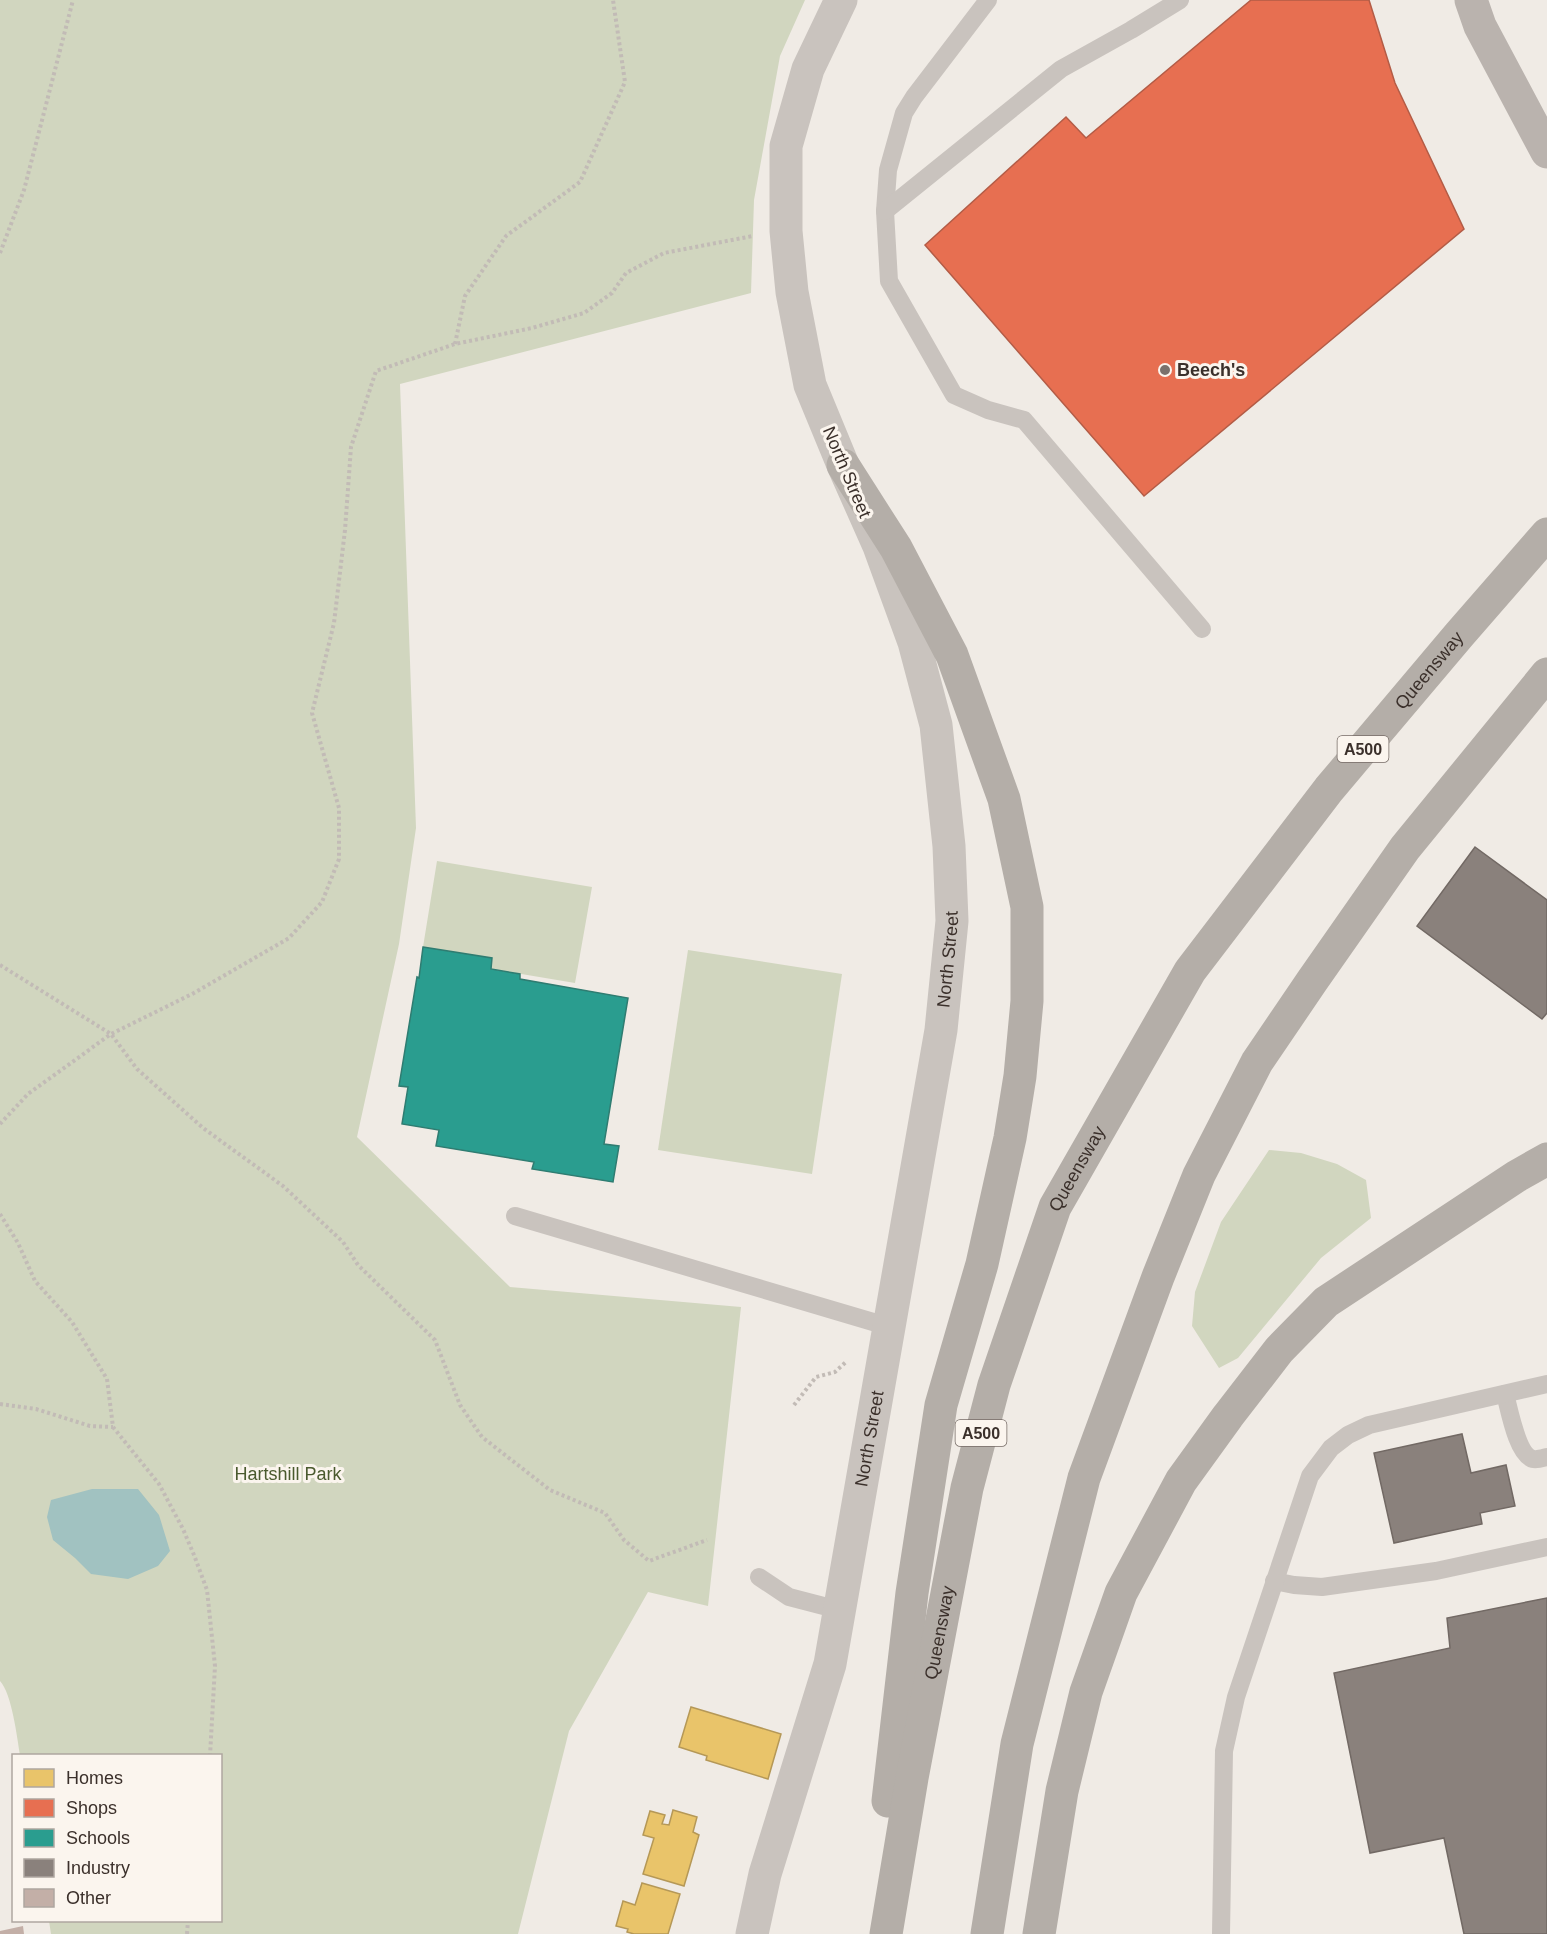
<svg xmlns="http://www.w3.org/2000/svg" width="1547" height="1934" font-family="Arial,sans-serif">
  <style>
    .green { fill: #d1d6bf }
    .water { fill: #a1c2c1 }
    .homes { fill: #e9c46a; stroke: #b59857; stroke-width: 1.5 }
    .shops { fill: #e76f51; stroke: #b35c46; stroke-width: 1.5 }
    .schools { fill: #2a9d8f; stroke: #2f7c71; stroke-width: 1.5 }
    .industry { fill: #8a817c; stroke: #726964; stroke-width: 1.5 }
    .building { fill: #c3afa7 }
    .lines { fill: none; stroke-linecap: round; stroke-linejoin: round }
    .path { stroke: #c2bbb6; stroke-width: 4; stroke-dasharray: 3 3; stroke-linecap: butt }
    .service { stroke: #c9c3be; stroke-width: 18 }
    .tertiary { stroke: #c9c3be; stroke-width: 33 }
    .secondary { stroke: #bab3ae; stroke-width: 33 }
    .trunk { stroke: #b4aea8; stroke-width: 33 }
    .poi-dot { fill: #7a716c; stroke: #fbf5ee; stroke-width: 2 }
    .labels { text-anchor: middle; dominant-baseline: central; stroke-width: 6; stroke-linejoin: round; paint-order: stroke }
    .shield { fill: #fbf5ee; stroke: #756b66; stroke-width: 1.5 }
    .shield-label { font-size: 16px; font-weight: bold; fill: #3b302b }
    .poi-label { font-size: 18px; font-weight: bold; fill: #3b302b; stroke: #fbf5ee; text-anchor: start }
    .street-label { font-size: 18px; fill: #3b302b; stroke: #fbf5ee }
    .park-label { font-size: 18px; fill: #4a5a2e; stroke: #fbf5ee }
  </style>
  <rect width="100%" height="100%" fill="#f0ebe5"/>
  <g class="green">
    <path d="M0 0H805L780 56 754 200 751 293 400 384 416 828 399 944 357 1137 510 1287 741 1307 708 1606 648 1592 569 1731 518 1934H51L49 1921 220 1920V1756L20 1755C17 1737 12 1694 0 1681Z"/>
    <path d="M437 861 592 887 575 983 491 969 492 958 423 947Z"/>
    <path d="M688 950 842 974 812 1174 658 1150Z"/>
    <path d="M1269 1150 1301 1153 1337 1164 1366 1180 1371 1218 1321 1258 1238 1358 1219 1368 1192 1326 1195 1292 1221 1222Z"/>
  </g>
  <path class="water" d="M92 1489H138L159 1515 170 1551 158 1566 128 1579 91 1574 75 1558 53 1540 47 1517 51 1500Z"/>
  <g class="homes">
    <path d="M691 1707 781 1734 768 1779 706 1760 707 1756 679 1747Z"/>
    <path d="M673 1810 697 1817 693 1832 699 1835 684 1886 643 1874 654 1838 643 1835 650 1811 665 1815 662 1824 669 1825Z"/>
    <path d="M642 1883 680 1894 668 1934H634L627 1932 628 1929 616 1926 623 1901 635 1905Z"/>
  </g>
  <path class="shops" d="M1251 0H1369L1395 83 1464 229 1144 496 925 245 1066 117 1086 138Z"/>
  <path class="schools" d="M423 947 492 958 491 969 520 974V979L628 998 604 1144 619 1146 613 1182 532 1169 534 1162 436 1146 439 1130 402 1124 408 1087 399 1086 417 977 419 978Z"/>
  <g class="industry">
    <path d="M1475 847 1547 900V1013L1542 1019 1417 926Z"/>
    <path d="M1462 1434 1471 1473 1506 1465 1515 1506 1480 1513 1482 1524 1394 1543 1374 1453Z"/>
    <path d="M1547 1598V1934H1464L1444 1838 1370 1853 1334 1673 1450 1648 1447 1618Z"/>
  </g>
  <path class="building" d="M23 1926 24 1934H0V1931Z"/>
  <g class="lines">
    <g class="path">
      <path d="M0 253 24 190 73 0"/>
      <path d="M455 344 465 296 506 236 580 182 625 82 613 0"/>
      <path d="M0 965 111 1034 137 1069 203 1128 283 1186 343 1242 358 1265 435 1340 460 1405 482 1437 550 1490 605 1513 624 1540 649 1561 707 1540"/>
      <path d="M0 1124 28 1094 111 1034 192 994 289 938 322 902 339 859V808L312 713 334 623 345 530 351 447 376 371 455 344 532 328 584 313 612 293 626 273 664 253 753 236"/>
      <path d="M0 1214 18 1243 35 1281 72 1322 107 1379 113 1427 159 1484 183 1529 194 1555 207 1590 215 1666 210 1756"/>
      <path d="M0 1404 36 1409 90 1426 113 1427"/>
      <path d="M794 1405 816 1377 835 1372 847 1361"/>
      <path d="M187 1934 188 1920"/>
    </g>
    <g class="service">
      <path d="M988 0 914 97 904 113 888 170 885 211 889 281 954 395 988 410 1024 420 1202 629"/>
      <path d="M885 211 1061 69 1131 30 1180 0"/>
      <path d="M515 1216 890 1327"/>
      <path d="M1505 1394C1509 1408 1517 1455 1533 1459 1537 1460 1543 1458 1547 1457"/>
      <path d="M759 1577 789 1597 839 1610"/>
      <path d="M1274 1581 1294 1585 1322 1587 1436 1571 1547 1547"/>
      <path d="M1221 1934 1224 1751 1236 1697 1310 1476 1331 1448 1348 1435 1369 1425 1547 1384"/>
    </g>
    <path class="tertiary" id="s1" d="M752 1934 765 1874 830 1664 941 1030 952 921 949 846 936 725 914 642 879 546 843 465 810 385 792 292 786 231V146L808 69 841 0"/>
    <path class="secondary" d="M1471 0 1480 26 1547 152"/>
    <g class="trunk">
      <path d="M843 465 896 548 952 655 1004 799 1027 907V1001L1020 1076 1010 1138 982 1264 941 1405 912 1593 888 1801"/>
      <path id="s2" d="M886 1934 912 1778 967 1488 994 1385 1055 1207 1190 971 1329 789 1459 635 1547 534"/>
      <path d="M987 1934 1017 1744 1084 1478 1158 1277 1199 1175 1257 1062 1312 981 1405 848 1547 674"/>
      <path d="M1039 1934 1062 1791 1086 1692 1121 1593 1181 1481 1228 1416 1279 1350 1326 1302 1517 1176 1547 1159"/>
    </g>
  </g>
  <circle class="poi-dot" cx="1165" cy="370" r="6"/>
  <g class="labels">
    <g class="shield">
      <rect x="1337.5" y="736" width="51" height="26" rx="4.5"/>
      <rect x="955.5" y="1420" width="51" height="26" rx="4.5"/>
    </g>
    <g class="shield-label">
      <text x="1363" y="749">A500</text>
      <text x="981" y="1433">A500</text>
    </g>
    <g class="poi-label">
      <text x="1177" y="370">Beech's</text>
    </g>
    <g class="street-label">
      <text transform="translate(847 472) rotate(67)">North Street</text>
      <text stroke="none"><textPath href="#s2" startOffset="1404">Queensway</textPath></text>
      <text stroke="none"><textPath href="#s1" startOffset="996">North Street</textPath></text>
      <text stroke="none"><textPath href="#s2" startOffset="792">Queensway</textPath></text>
      <text stroke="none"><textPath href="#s1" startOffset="510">North Street</textPath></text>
      <text stroke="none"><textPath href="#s2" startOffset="306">Queensway</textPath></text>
    </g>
    <g class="park-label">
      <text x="288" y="1474">Hartshill Park</text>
    </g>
  </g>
  <rect x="12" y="1754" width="210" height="168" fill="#fbf5ee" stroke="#aea6a0" stroke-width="1.5"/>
  <rect x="24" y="1769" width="30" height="18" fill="#e9c46a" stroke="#aea6a0" stroke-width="1.5"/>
  <text x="66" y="1784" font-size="18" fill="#3b302b">Homes</text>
  <rect x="24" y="1799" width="30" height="18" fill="#e76f51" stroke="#aea6a0" stroke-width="1.5"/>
  <text x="66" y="1814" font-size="18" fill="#3b302b">Shops</text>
  <rect x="24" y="1829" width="30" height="18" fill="#2a9d8f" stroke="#aea6a0" stroke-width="1.5"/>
  <text x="66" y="1844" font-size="18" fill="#3b302b">Schools</text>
  <rect x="24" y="1859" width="30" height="18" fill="#8a817c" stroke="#aea6a0" stroke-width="1.5"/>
  <text x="66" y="1874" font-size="18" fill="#3b302b">Industry</text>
  <rect x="24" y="1889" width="30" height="18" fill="#c3afa7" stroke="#aea6a0" stroke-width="1.5"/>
  <text x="66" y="1904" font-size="18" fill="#3b302b">Other</text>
</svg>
